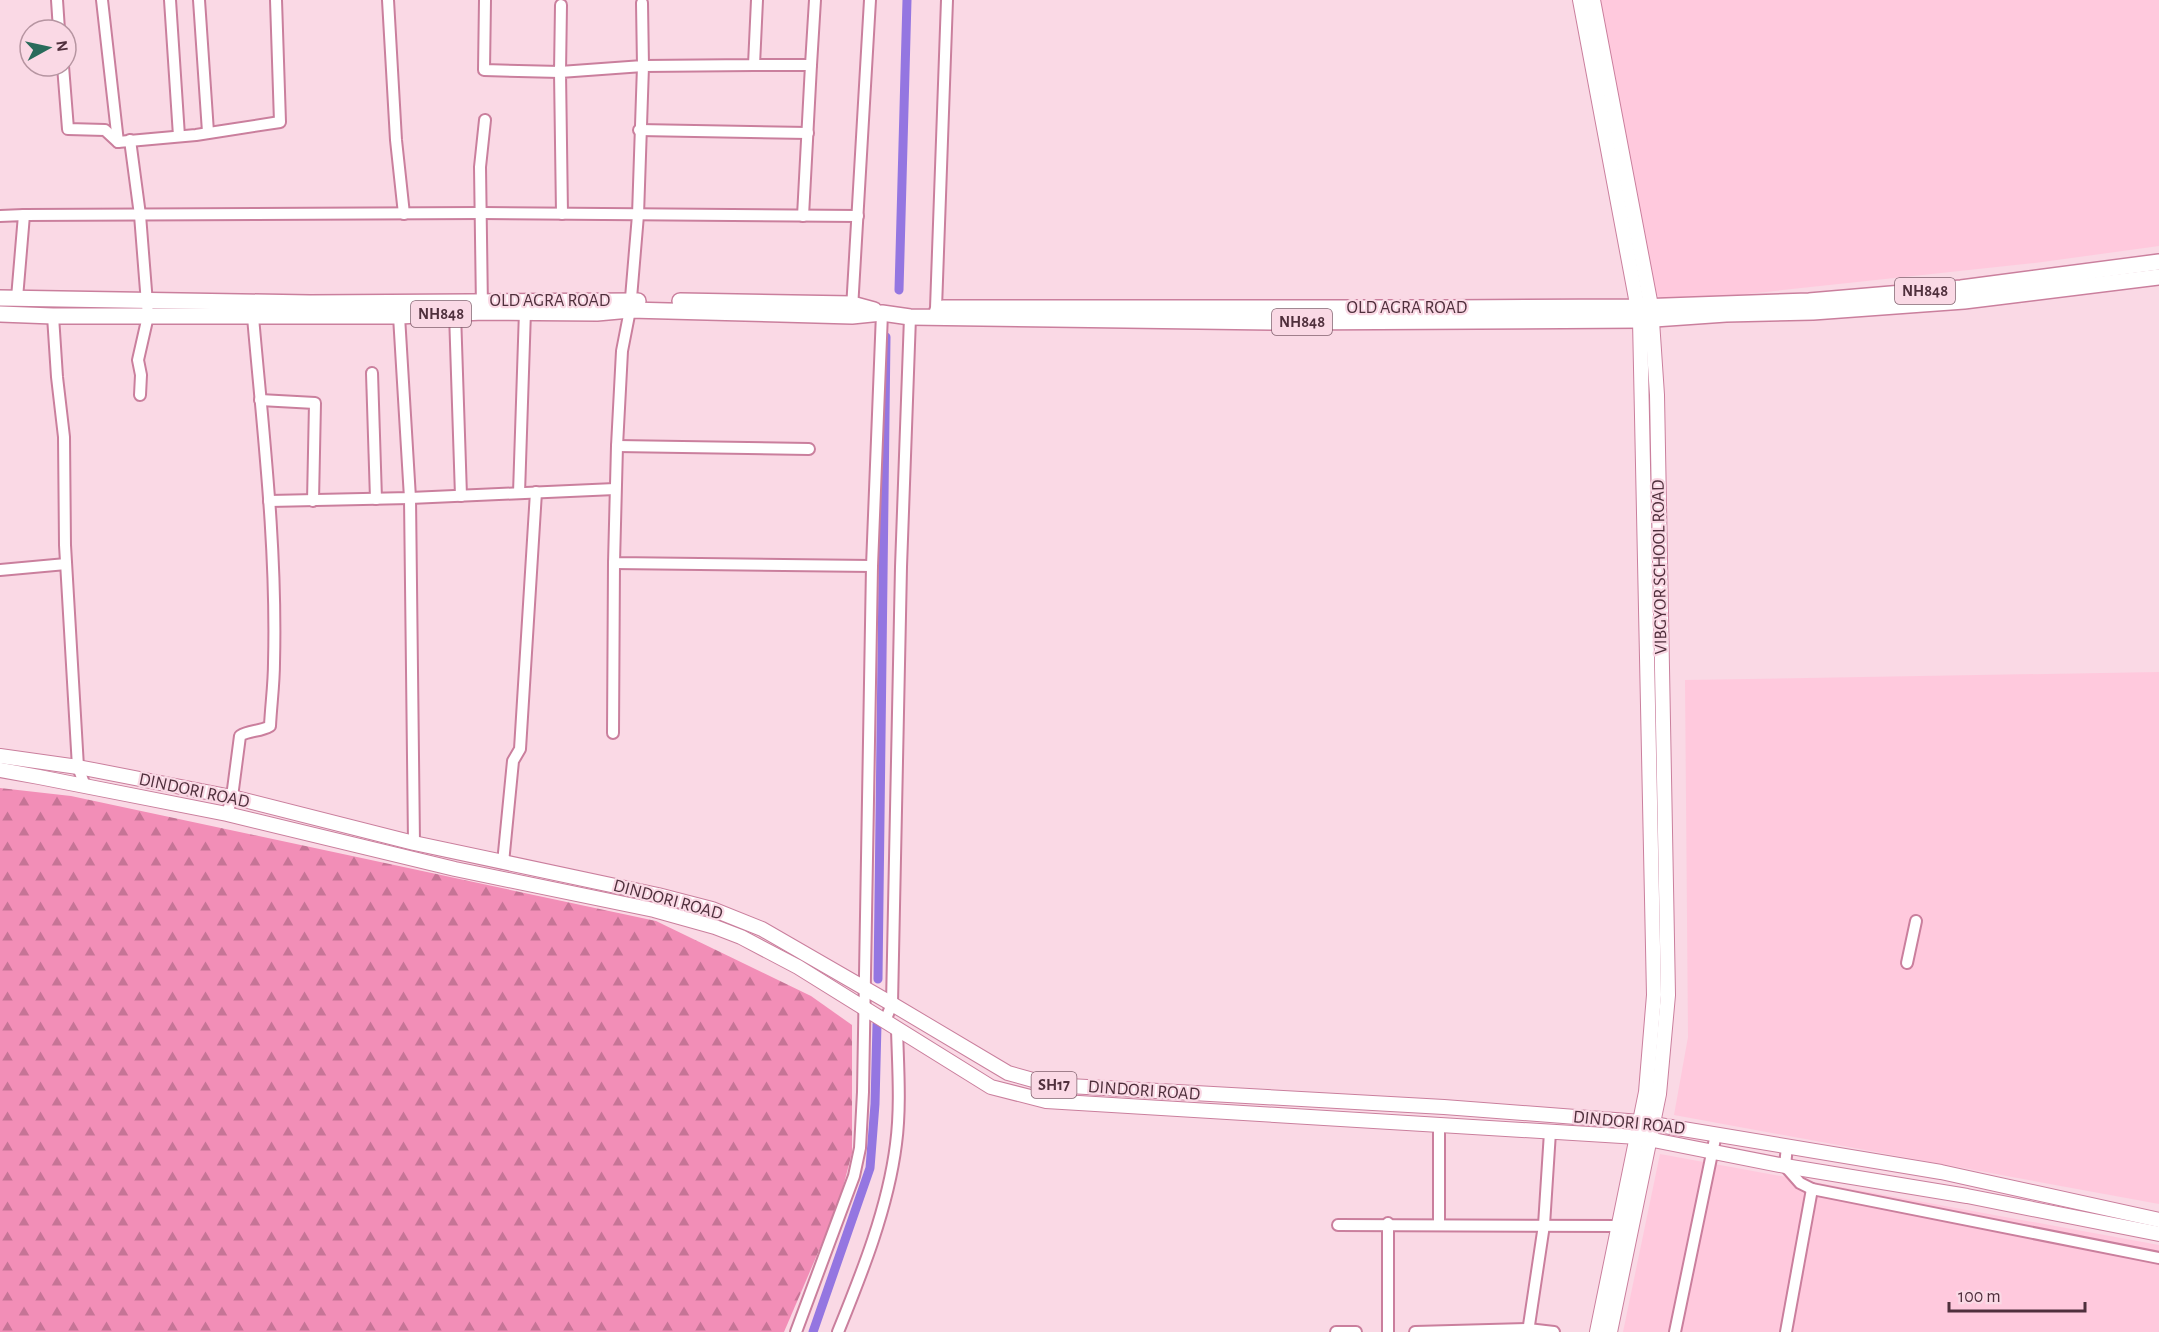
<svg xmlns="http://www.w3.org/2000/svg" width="2159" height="1332" font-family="'Alegreya Sans',sans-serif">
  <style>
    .built { fill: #ffc9dd }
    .forest { fill: url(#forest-firs) }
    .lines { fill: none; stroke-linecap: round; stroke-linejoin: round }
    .canal { stroke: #9476e1; stroke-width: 9 }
    .minor-casing { stroke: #ca7f9d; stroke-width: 14 }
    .major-casing { stroke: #ca7f9d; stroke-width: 16 }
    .highway-casing { stroke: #ca7f9d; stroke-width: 18 }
    .minor { stroke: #fff; stroke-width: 10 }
    .major { stroke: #fff; stroke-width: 14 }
    .highway { stroke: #fff; stroke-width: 15 }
    .labels { text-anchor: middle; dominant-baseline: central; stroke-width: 4.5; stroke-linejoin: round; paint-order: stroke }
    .shield { fill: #fad9e5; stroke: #82626f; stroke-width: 1.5 }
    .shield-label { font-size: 16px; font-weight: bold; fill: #4f2f3c }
    .street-label { font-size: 18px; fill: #4f2f3c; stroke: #fad9e5 }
  </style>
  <defs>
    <pattern id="forest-firs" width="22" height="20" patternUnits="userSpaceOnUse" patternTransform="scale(1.5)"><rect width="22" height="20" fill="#f28eb7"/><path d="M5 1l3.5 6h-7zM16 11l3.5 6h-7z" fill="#c67496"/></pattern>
  </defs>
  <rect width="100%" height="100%" fill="#fad9e5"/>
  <g class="built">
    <path d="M1589 0H2159V246L2035 263 1672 302 1661 298 1652 292Z"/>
    <path d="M2159 672V1204L1674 1115 1688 1037 1685 680Z"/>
    <path d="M1660 1154 2159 1245V1332H1623Z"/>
  </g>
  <path class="forest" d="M0 788 71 796 656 921 811 996 852 1025V1153L838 1206 784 1332H0Z"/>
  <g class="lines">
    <g class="canal">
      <path d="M899 290 907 0"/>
      <path d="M878 979 886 337"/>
      <path d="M813 1332 870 1168 875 1104 877 1024"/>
    </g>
    <defs>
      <g id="minor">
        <path d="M57 0 59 30"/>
        <path d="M102 0 118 142"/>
        <path d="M170 0 179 136"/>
        <path d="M199 0 208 132"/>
        <path d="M388 0 396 140 404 214"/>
        <path d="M485 0 484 70 560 72 561 5"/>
        <path d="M757 0 754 65 643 66 638 215 630 310 622 351 617 446 614 563 872 566"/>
        <path d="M754 65H811L815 0"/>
        <path d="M63 66 68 129 105 130 118 142 196 135 280 122 276 0"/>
        <path d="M639 130 808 133"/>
        <path d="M130 140 140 215 148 316 138 360 141 375 140 395"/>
        <path d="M562 214 560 72 643 66 642 3"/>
        <path d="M24 215 482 213 858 216"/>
        <path d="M0 216 24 215 17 298"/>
        <path d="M803 216 811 65"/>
        <path d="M482 308 480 167 485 120"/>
        <path d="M852 309 870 0"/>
        <path d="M455 313 461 496"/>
        <path d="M53 316 57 377 64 437 65 545 78 767 85 786"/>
        <path d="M399 316 410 498 414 843"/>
        <path d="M933 317 936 308 947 0"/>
        <path d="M372 373 376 499"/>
        <path d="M260 400 315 403 313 501"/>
        <path d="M617 446 809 449"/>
        <path d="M519 493 525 311"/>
        <path d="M269 501 410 498 615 489"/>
        <path d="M0 570 66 564"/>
        <path d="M613 733 614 563"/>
        <path d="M227 814 232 797 240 736C249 730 260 732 270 726 271 705 274 684 274 663 277 547 263 431 253 317"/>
        <path d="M503 863 513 761 520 749 536 492"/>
        <path d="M1907 963 1916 921"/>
        <path d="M885 1021 892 1004 901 567 910 317"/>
        <path d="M1439 1125V1224"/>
        <path d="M1787 1146 1785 1166 1800 1183 1812 1189 2159 1258"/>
        <path d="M1388 1223V1332"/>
        <path d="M1338 1225 1619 1226"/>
        <path d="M796 1332 854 1176 860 1148 863 1092 872 566 882 313"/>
        <path d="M838 1332C862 1273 888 1208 896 1144 901 1106 898 1067 897 1029"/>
        <path d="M1336 1332H1356"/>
        <path d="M1415 1332 1528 1329 1554 1332"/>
        <path d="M1528 1332 1544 1225 1550 1132"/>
        <path d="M1675 1332 1716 1134"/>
        <path d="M1786 1332 1812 1189"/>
      </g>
      <g id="major">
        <path d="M1580 0 1640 320 1654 995 1646 1092 1597 1332"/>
        <path d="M1593 0 1651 306 1657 395 1668 995 1659 1094 1610 1332"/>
        <path d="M0 756 78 767 232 797 414 843 658 895 712 909 762 929 892 1004 1008 1073 1051 1085 1444 1107 1641 1122 1941 1172 2159 1220"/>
        <path d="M0 770 39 777 227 814 455 869 654 910 715 927 741 937 798 967 991 1087 1046 1101 1638 1137 1785 1166 1967 1196 2159 1234"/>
      </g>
      <g id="highway">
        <path d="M0 298 310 303 638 301"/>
        <path d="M680 301 852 304 874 310"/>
        <path d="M943 308H1449L1638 307 1809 301 1961 288 2159 262"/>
        <path d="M0 314 53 316H399L483 312 597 313 630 310 852 316 882 313 910 317 1279 322 1640 320 1726 314 1813 312 1964 301 2159 277"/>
      </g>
    </defs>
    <use href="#minor" class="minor-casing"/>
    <use href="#major" class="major-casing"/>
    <use href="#highway" class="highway-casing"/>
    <use href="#minor" class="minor"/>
    <use href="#major" class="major"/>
    <use href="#highway" class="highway"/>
  </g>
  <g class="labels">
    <g class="shield">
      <rect x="1895" y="278" width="60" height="26" rx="4.5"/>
      <rect x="411" y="301" width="60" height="26" rx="4.5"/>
      <rect x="1272" y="309" width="60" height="26" rx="4.5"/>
      <rect x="1031.5" y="1072" width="45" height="26" rx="4.5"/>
    </g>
    <g class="shield-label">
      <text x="1925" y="291">NH848</text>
      <text x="441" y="314">NH848</text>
      <text x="1302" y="322">NH848</text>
      <text x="1054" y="1085">SH17</text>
    </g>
    <g class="street-label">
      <text x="550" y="301">OLD AGRA ROAD</text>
      <text x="1407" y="308">OLD AGRA ROAD</text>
      <text transform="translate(1660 567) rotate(-91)">VIBGYOR SCHOOL ROAD</text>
      <text transform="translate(194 791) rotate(12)">DINDORI ROAD</text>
      <text transform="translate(668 900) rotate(15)">DINDORI ROAD</text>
      <text transform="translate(1144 1091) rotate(4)">DINDORI ROAD</text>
      <text transform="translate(1629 1123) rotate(6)">DINDORI ROAD</text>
    </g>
  </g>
  <g transform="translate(48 48) rotate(82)"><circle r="28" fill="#fad9e5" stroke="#b695a1" stroke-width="1.5"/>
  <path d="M0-4.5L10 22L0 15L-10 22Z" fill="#296b5b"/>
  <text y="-9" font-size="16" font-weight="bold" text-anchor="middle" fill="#4f2f3c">N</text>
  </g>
  <path d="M1949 1302v9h136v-9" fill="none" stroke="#4f2f3c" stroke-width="3"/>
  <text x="1958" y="1302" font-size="18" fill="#4f2f3c" stroke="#fad9e5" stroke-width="4.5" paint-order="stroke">100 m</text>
</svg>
